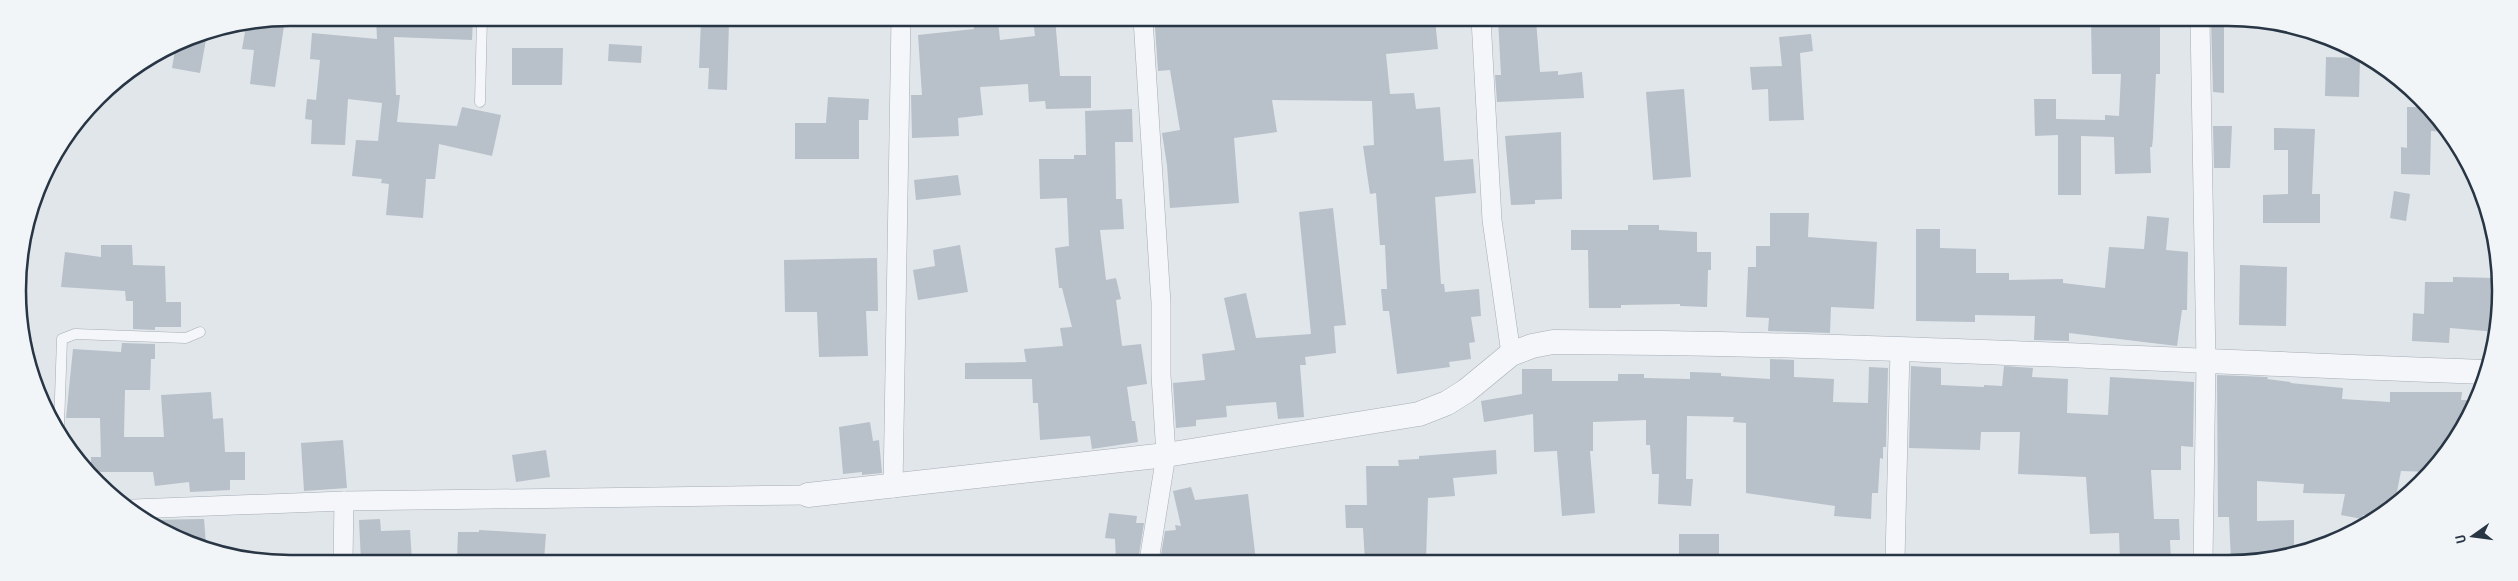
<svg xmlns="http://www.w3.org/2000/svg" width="2518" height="581" font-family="'Archivo Narrow',sans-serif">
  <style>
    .building { fill: #b8c0c9 }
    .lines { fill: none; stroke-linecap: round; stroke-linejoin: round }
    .service-casing { stroke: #a6adb6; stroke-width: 11 }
    .minor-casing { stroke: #a6adb6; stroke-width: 20 }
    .tertiary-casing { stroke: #a6adb6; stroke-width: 25 }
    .service { stroke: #f5f6f9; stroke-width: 10 }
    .minor { stroke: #f5f6f9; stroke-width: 19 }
    .tertiary { stroke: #f5f6f9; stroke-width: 24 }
    .rim { fill: none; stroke: #283544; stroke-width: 2.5 }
  </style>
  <rect width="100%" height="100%" fill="#e1e6eb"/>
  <g class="building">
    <path d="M376 18 473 19 472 40 394 37 396 95H400L397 122 457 126 462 107 501 115 492 156 439 144 435 179H426L423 218 386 215 389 184 381 183 382 179 352 176 356 140 378 141 382 103 348 99 345 145 311 144 312 120 305 119 307 99 316 100 320 60 310 59 312 33 377 39Z"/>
    <path d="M1033 18H1055L1060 76H1091V108L1046 109 1045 101 1029 102 1028 84 980 87 983 115 958 118 959 136 912 138 911 95H922L918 35 974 29 973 23 998 21 1000 40 1035 36Z"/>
    <path d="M285 19 275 87 250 84 254 50 242 49 246 26Z"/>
    <path d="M1169 19H1435L1438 49 1386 54 1390 94 1414 93 1416 109 1440 107 1444 161 1473 159 1476 193 1435 197 1441 284H1444L1445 292 1479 289 1481 316 1471 317 1475 342 1469 343 1471 359 1449 362 1450 367 1397 374 1389 311H1383L1381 289H1387L1385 245H1380L1376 193 1370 194 1363 146 1374 145 1372 101 1272 100 1277 132 1234 138 1239 203 1170 208 1167 165 1162 133 1180 130 1170 70 1158 71 1155 27H1169Z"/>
    <path d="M1498 19H1536L1540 72 1558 71V75L1582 72 1584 98 1497 102 1495 75H1501Z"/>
    <path d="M2091 20H2160V74H2156L2153 138 2152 147H2150L2151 173 2115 174 2114 137 2081 136V195H2058V135L2035 136 2034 99H2056V119L2105 120V115L2119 116 2121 74H2092Z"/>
    <path d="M2211 20H2224V93L2213 92Z"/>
    <path d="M701 21 729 22 727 90 708 89 709 68H699Z"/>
    <path d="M207 34 200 73 172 68 176 44 186 38Z"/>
    <path d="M1811 34 1813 51 1800 53 1804 120 1769 121 1768 89 1752 90 1750 67 1782 66 1779 37Z"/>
    <path d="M609 44 642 46 641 63 608 61Z"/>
    <path d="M512 48H563L562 85H512Z"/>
    <path d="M2326 57 2360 58 2359 97 2325 96Z"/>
    <path d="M1684 89 1691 177 1653 180 1646 92Z"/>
    <path d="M828 97 869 99 868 120H859V159H795V123H826Z"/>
    <path d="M2407 107H2424L2444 125 2448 132 2431 131 2430 175 2401 174V147L2407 148Z"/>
    <path d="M1132 109 1133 142H1115L1116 199H1122L1124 229 1100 230 1106 280 1116 278 1121 299 1116 300 1122 346 1141 344 1147 384 1127 387 1132 421H1135L1138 442 1092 449 1090 436 1040 440 1038 403H1033L1032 379H965V363L1026 362 1024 349 1063 346 1060 328 1072 327 1062 288H1059L1055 248 1069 246 1067 198 1040 199 1039 159H1074V155H1086L1085 111Z"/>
    <path d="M2213 126H2232L2230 168H2214Z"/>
    <path d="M2274 128 2315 129 2312 194H2320V223H2263V195L2288 194V150H2274Z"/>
    <path d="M1561 132 1562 199 1535 200V204L1511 205 1505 136Z"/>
    <path d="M958 175 961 195 916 200 914 180Z"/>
    <path d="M2394 191 2410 194 2406 221 2390 218Z"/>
    <path d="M1333 208 1346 325 1334 326 1336 353 1305 357 1306 365H1300L1304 417 1278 419 1276 402 1226 406 1227 417 1196 420V426L1176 428 1173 383 1205 380 1202 354 1235 350 1224 298 1246 293 1256 338 1311 334 1299 212Z"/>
    <path d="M1770 213H1809L1808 237 1877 242 1874 309 1831 307 1830 333 1768 331 1769 318 1746 317 1748 267H1756V246H1770Z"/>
    <path d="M2147 216 2169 218 2166 250 2188 252 2187 310H2182L2177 346 2069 333V341L2034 340 2035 316 1975 315V322L1916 321V229H1940V248L1976 249V273H2009V280L2063 279V283L2105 288 2109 247 2144 249Z"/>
    <path d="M1628 225H1659V230L1697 232V252H1711V270H1708L1707 307 1680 306V304L1621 305V308H1589L1588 250H1571V230H1628Z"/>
    <path d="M101 245H132L133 265 165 266 166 302H181V327H155V330L133 329V301H126L125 291 61 287 65 252 101 257Z"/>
    <path d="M960 245 968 292 918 300 913 270 935 266 933 250Z"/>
    <path d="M877 258 878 311H866L868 356 819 357 817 312H785L784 260Z"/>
    <path d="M2240 265 2287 267 2286 326 2239 325Z"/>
    <path d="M2453 277 2495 278 2497 332 2450 328 2449 343 2412 341 2413 313 2424 314 2425 282H2453Z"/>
    <path d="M122 343 155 344V359H151L150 390H125L124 437H164L161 395 211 392 213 419 223 418 225 452H245V480H230V490L190 492 189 482 155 486 153 472H91V457H101L100 418H66L73 349 121 352Z"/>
    <path d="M1770 359 1794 360V377L1834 379 1833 402 1868 403 1869 367 1888 368 1886 447H1883V459L1880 458 1878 493H1872L1871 519 1834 516 1835 506 1746 493V423L1733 422 1734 417 1687 416 1686 479H1693L1691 506 1658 504 1659 474H1652L1650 445H1646V420L1593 422V451H1590L1595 513 1562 516 1557 451 1534 452 1533 414 1484 422 1481 401 1522 394V369H1552V381H1618V374H1644V378L1690 379V372L1721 373V376L1770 379Z"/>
    <path d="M1911 366 1941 368V385L1984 387V385L2002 386 2004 366 2033 368 2032 377 2068 379 2067 413 2108 415 2110 377 2194 382 2193 447 2181 446V470H2151L2154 519H2179L2180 540H2170L2171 561H2120L2119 533 2090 534 2086 477 2018 474 2020 432H1981L1980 450 1909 448Z"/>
    <path d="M2217 375 2268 377 2267 379 2291 382 2290 383 2343 388 2342 399 2390 402V392H2462L2461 400H2476L2472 412 2429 472 2401 471 2395 502 2374 517 2363 515 2362 519 2341 515 2345 494 2303 493 2304 484 2257 481V521L2294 520V552L2263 561H2231L2229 517H2218Z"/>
    <path d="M870 422 873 441 879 440 882 473 862 475V472L843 474 839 427Z"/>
    <path d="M343 440 347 488 304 491 301 443Z"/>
    <path d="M546 450 550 477 516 482 512 455Z"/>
    <path d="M1496 450 1497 474 1453 478 1455 496 1428 498 1426 561H1365L1363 528H1346L1345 505H1367L1366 466H1399L1398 460 1419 459V456Z"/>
    <path d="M1191 487 1195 500 1248 494 1256 561H1160L1165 531 1176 530 1175 525 1181 526 1173 491Z"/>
    <path d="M1109 513 1137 516 1136 523H1144L1138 561H1116L1115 539 1105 538Z"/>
    <path d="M204 519 206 545 154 527 146 520Z"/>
    <path d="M380 519 381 531 410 530 412 561H361L359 520Z"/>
    <path d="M479 530 546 534 544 561H457L458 532H479Z"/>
    <rect x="1679" y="534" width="40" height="27"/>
  </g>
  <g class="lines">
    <defs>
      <g id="service">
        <path d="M480 102 482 18"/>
        <path d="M59 426 62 339 75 334 186 338 200 332"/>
      </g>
      <g id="minor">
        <path d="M1143 19 1161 303V375L1166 455 1149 561"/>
        <path d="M1481 19 1492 220 1511 354"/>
        <path d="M2200 20 2206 362 2203 561"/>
        <path d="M893 488 901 18"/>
        <path d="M134 509 344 501 808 495"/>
        <path d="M343 561 344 501"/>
        <path d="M1895 561 1900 349"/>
      </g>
      <path id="tertiary" d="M808 495 1166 455 1419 414 1447 403 1466 391 1511 354 1532 346 1553 342C1864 343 2174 361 2484 372"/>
    </defs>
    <use href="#service" class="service-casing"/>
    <use href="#minor" class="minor-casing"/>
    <use href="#tertiary" class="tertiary-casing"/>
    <use href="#service" class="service"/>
    <use href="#minor" class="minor"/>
    <use href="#tertiary" class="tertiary"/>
  </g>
  <path d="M0 0H2518V581H0ZM290 26H2228A264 264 0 0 1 2492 290V291A264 264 0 0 1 2228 555H290A264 264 0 0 1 26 291V290A264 264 0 0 1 290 26Z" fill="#f1f5f8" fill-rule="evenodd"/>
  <path class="rim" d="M290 26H2228A264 264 0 0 1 2492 290V291A264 264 0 0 1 2228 555H290A264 264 0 0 1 26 291V290A264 264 0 0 1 290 26Z"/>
  <g transform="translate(2473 536) rotate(256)" stroke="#f1f5f8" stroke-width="4" paint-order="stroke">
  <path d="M0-4L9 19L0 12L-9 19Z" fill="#283544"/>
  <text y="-8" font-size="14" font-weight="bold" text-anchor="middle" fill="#283544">U</text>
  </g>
</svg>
